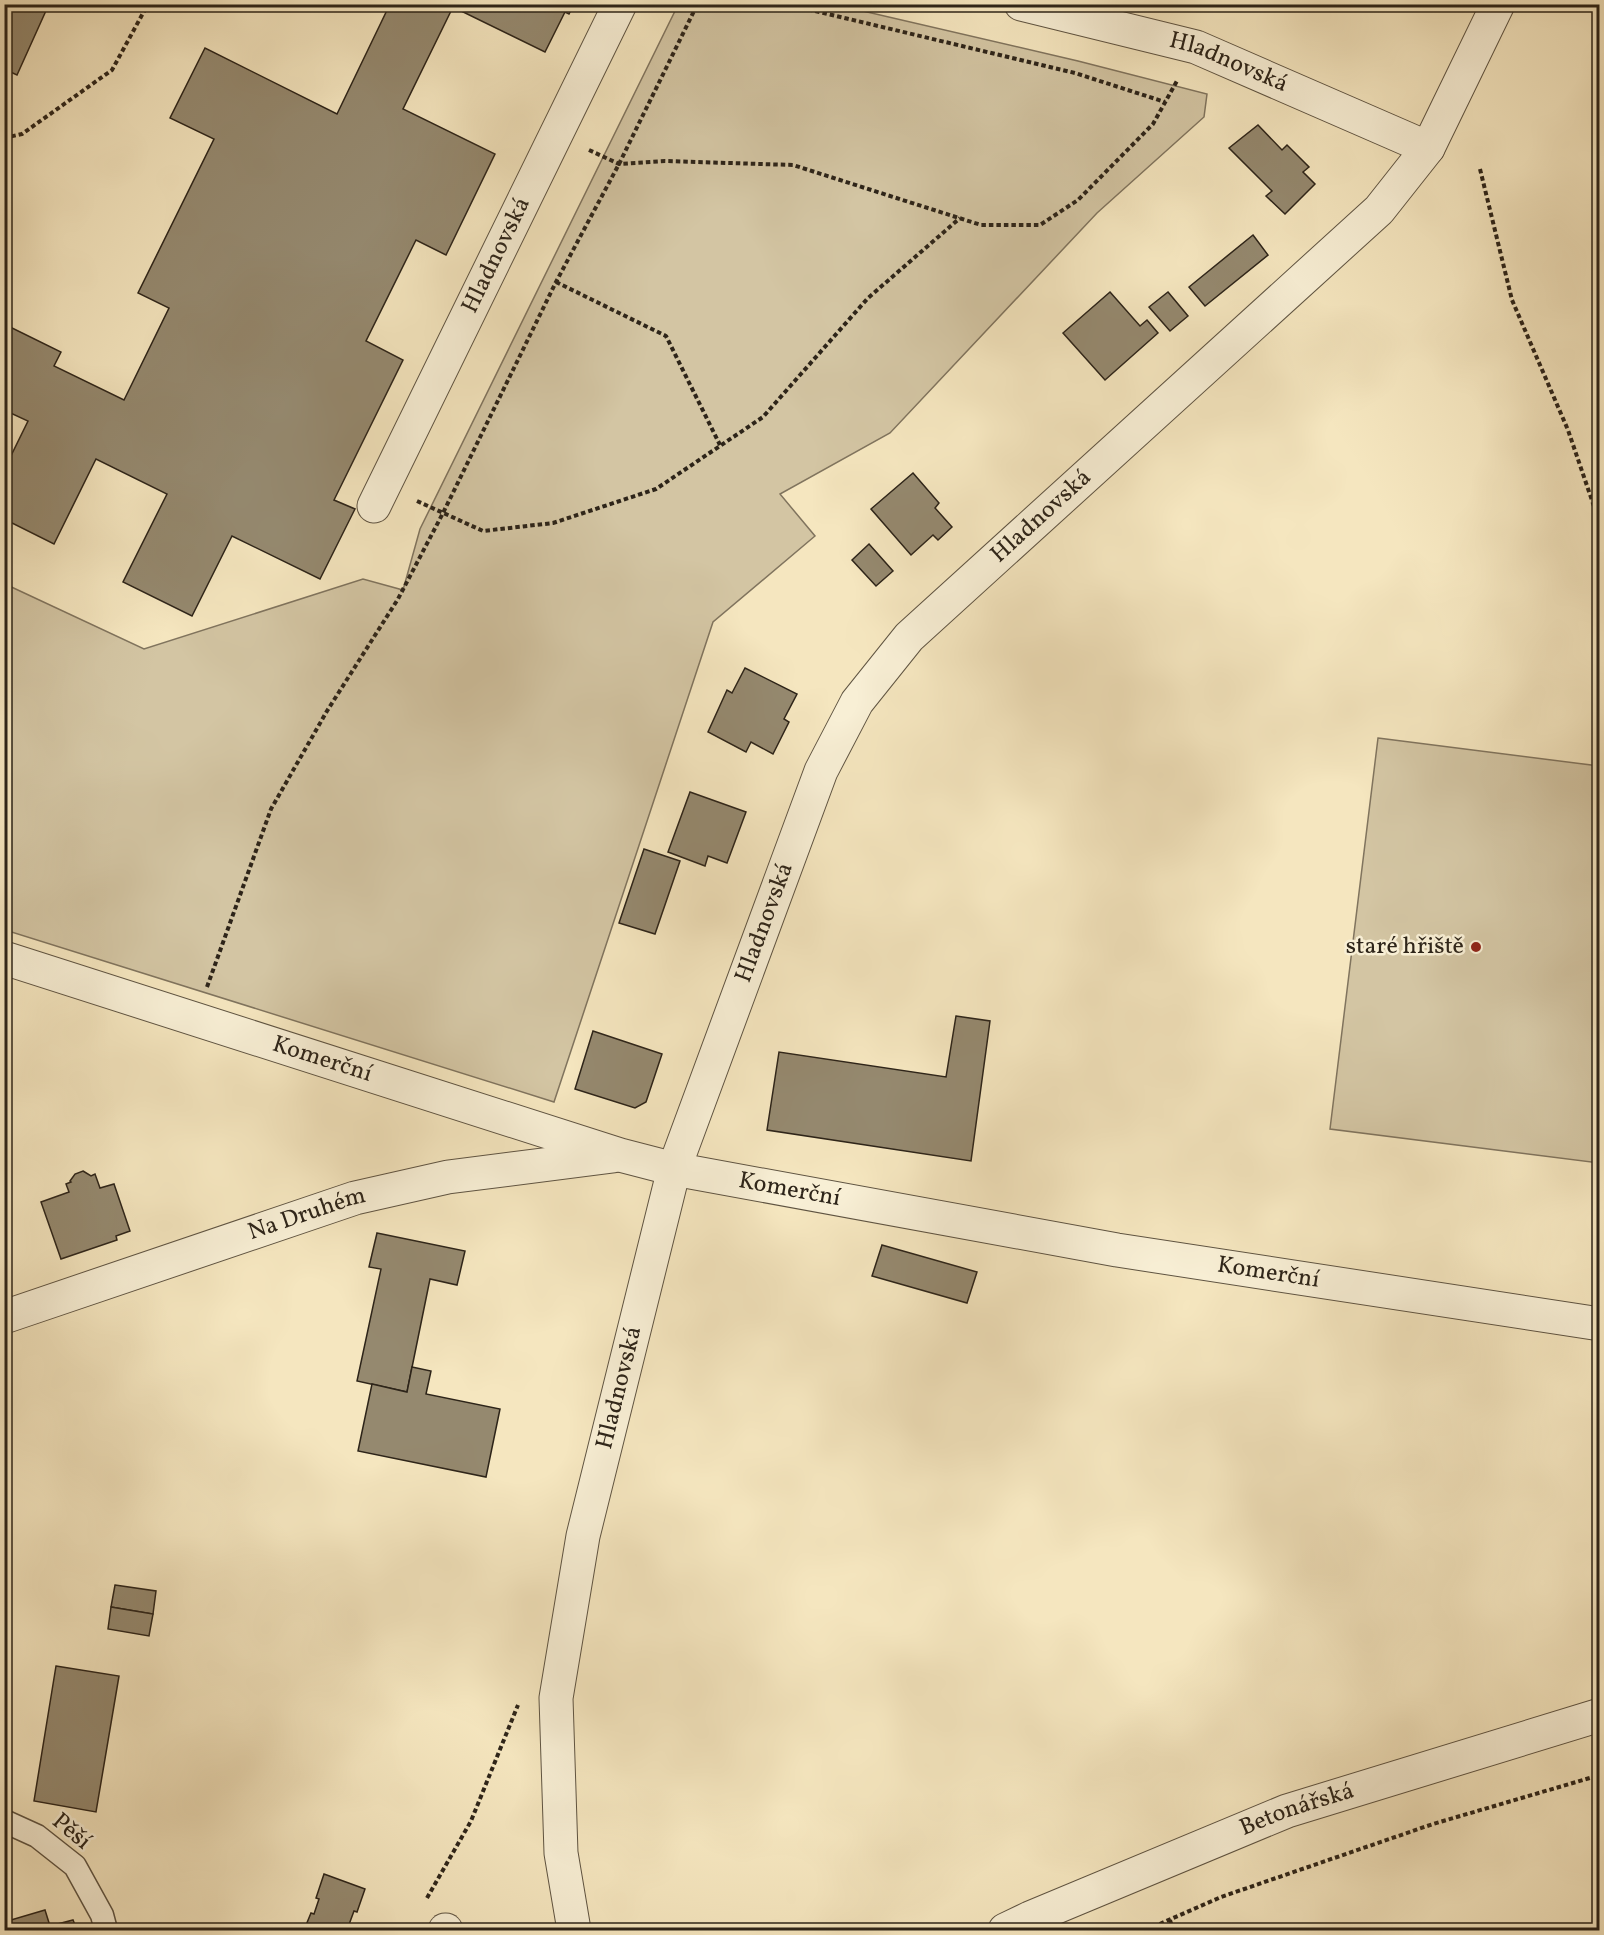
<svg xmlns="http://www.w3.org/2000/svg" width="1604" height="1935" font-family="Vollkorn,serif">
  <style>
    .green { fill: #d3c5a3; stroke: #80745e; stroke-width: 1.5 }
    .building { fill: #95896f; stroke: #2d2419; stroke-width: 1.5 }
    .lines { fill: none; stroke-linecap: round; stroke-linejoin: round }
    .lane-casing { stroke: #5f5442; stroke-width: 25 }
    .street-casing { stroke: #5f5442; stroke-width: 35 }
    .path { stroke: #2d2419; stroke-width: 4; stroke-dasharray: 4.5 3; stroke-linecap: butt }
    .lane { stroke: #f8efd5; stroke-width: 22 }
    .street { stroke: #f8efd5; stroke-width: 33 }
    .poi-dot { fill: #8f2418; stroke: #f8efd5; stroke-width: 2 }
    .labels { text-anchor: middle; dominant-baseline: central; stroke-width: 5; stroke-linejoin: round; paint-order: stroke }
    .street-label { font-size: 24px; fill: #2d2419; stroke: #f8efd5 }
    .poi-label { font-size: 24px; fill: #2d2419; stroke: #f8efd5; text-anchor: end }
  </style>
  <rect width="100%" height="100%" fill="#f5e6bf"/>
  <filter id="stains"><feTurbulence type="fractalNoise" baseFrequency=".00333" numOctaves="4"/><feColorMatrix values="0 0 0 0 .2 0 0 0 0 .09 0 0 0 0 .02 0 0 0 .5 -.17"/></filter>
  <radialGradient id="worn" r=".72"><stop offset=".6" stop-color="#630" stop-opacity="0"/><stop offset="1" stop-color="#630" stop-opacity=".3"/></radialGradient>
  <g class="green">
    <path d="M678 5H837L1078 61 1207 94 1204 117 1097 213 890 433 780 494 815 536 713 622 554 1102 5 930V584L144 649 363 579 403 590 420 529Z"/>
    <path d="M1378 738 1599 766V1163L1330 1129Z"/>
  </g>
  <g class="building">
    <path d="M4 4H49L17 75 4 69Z"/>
    <path d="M390 4H574L569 14 565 12 545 52 453 7 403 109 495 154 446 255 416 240 366 341 403 360 334 500 355 509 320 579 232 536 192 616 123 582 167 494 96 459 54 544 4 519V470L28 421 4 410V324L61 352 54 366 124 400 169 308 138 293 214 139 170 118 205 48 337 114Z"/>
    <path d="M1258 125 1282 150 1287 145 1309 167 1303 172 1315 184 1285 214 1266 196 1272 191 1229 148Z"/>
    <path d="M1253 235 1268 255 1205 306 1189 287Z"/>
    <path d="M1110 292 1140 326 1147 320 1158 333 1105 380 1063 333Z"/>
    <path d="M1168 292 1188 316 1170 331 1149 307Z"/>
    <path d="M913 473 939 503 935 508 952 527 938 540 933 535 911 555 871 509Z"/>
    <path d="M869 544 893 571 876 586 852 560Z"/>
    <path d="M745 668 797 694 784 719 789 722 773 754 751 742 746 752 708 732 727 690 732 693Z"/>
    <path d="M690 792 746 812 727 863 708 856 705 866 668 852Z"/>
    <path d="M644 849 680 861 655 934 619 923Z"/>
    <path d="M956 1016 990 1021 971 1161 767 1130 779 1052 946 1077Z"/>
    <path d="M593 1031 662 1054 646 1102 635 1108 575 1089Z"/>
    <path d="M83 1171 91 1176 95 1174 100 1188 114 1184 130 1231 116 1236 117 1240 61 1259 41 1202 69 1192 66 1184 71 1182 70 1181 75 1174Z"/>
    <path d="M377 1233 465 1251 457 1285 430 1279 407 1392 357 1381 381 1269 369 1267Z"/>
    <path d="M882 1245 977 1272 967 1303 872 1276Z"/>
    <path d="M412 1367 431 1371 426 1394 500 1409 486 1477 358 1451 372 1384 407 1392Z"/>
    <path d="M115 1585 156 1591 153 1614 111 1607Z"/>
    <path d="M111 1607 153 1614 149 1636 108 1629Z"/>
    <path d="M56 1666 119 1676 96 1812 34 1801Z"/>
    <path d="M324 1874 365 1889 357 1912 354 1911 347 1930H304L311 1913 314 1914 319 1899 316 1898Z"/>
    <path d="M45 1910 50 1926 73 1920 77 1930H4V1922Z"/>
  </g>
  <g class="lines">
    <defs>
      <path id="lane" d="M4 1821 37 1836 75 1866 102 1915 106 1930"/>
      <g id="street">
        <path id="s1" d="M1021 4 1196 47 1428 148"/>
        <path id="s2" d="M374 506 620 4"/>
        <path id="s3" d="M4 958 620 1155 674 1169 1117 1250 1600 1324"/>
        <path id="s4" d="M4 1317 355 1198 448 1177 613 1156"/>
        <path d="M445 1930H446"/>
        <path id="s5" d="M574 1930 561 1853 556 1698 583 1536 674 1169 821 771 857 702 909 637 1379 210 1428 148 1498 4"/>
        <path id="s6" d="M1005 1930 1030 1918 1287 1811 1600 1715"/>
      </g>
    </defs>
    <use href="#lane" class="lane-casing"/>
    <use href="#street" class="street-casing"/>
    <g class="path">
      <path d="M786 4 1075 73 1165 102"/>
      <path d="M4 138 22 134 112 70 148 4"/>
      <path d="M589 150 619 164 665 161 793 165 981 225H1040L1078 200 1153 124 1178 79"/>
      <path d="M1480 169 1512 300 1568 430 1600 524"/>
      <path d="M556 282 666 336 720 445"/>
      <path d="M417 501 483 531 553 523 656 489 763 417 868 298 960 218"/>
      <path d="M207 987 271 809 327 711 398 599 443 513 556 282 619 164 697 5 705 4"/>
      <path d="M427 1898 471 1821 518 1705"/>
      <path d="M1170 1920 1173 1930"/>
      <path d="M1146 1930 1221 1897 1433 1824 1600 1775"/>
    </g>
    <use href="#lane" class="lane"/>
    <use href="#street" class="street"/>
  </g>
  <circle class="poi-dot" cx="1476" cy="947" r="6"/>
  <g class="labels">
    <g class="street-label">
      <text stroke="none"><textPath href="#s1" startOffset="216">Hladnovská</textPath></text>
      <text stroke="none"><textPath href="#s2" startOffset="279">Hladnovská</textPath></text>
      <text stroke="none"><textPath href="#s5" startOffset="1540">Hladnovská</textPath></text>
      <text stroke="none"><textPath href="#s5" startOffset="1038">Hladnovská</textPath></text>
      <text stroke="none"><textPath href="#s3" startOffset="334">Komerční</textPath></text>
      <text stroke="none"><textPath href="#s3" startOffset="820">Komerční</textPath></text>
      <text stroke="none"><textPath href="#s4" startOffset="320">Na Druhém</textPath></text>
      <text stroke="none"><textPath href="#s3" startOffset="1306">Komerční</textPath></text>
      <text stroke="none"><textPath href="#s5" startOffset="550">Hladnovská</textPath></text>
      <text stroke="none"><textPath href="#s6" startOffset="316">Betonářská</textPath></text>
      <text transform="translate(71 1832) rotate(40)">Pěší</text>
    </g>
    <g class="poi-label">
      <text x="1464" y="947">staré hřiště</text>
    </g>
  </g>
  <rect width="1604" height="1935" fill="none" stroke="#f5e6bf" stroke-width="24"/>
  <rect x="6" y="6" width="1592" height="1923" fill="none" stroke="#2d2419" stroke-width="3"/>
  <rect x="12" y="12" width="1580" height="1911" fill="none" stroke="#2d2419" stroke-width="1.5"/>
  <rect width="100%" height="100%" filter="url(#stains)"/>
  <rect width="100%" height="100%" fill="url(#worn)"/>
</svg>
